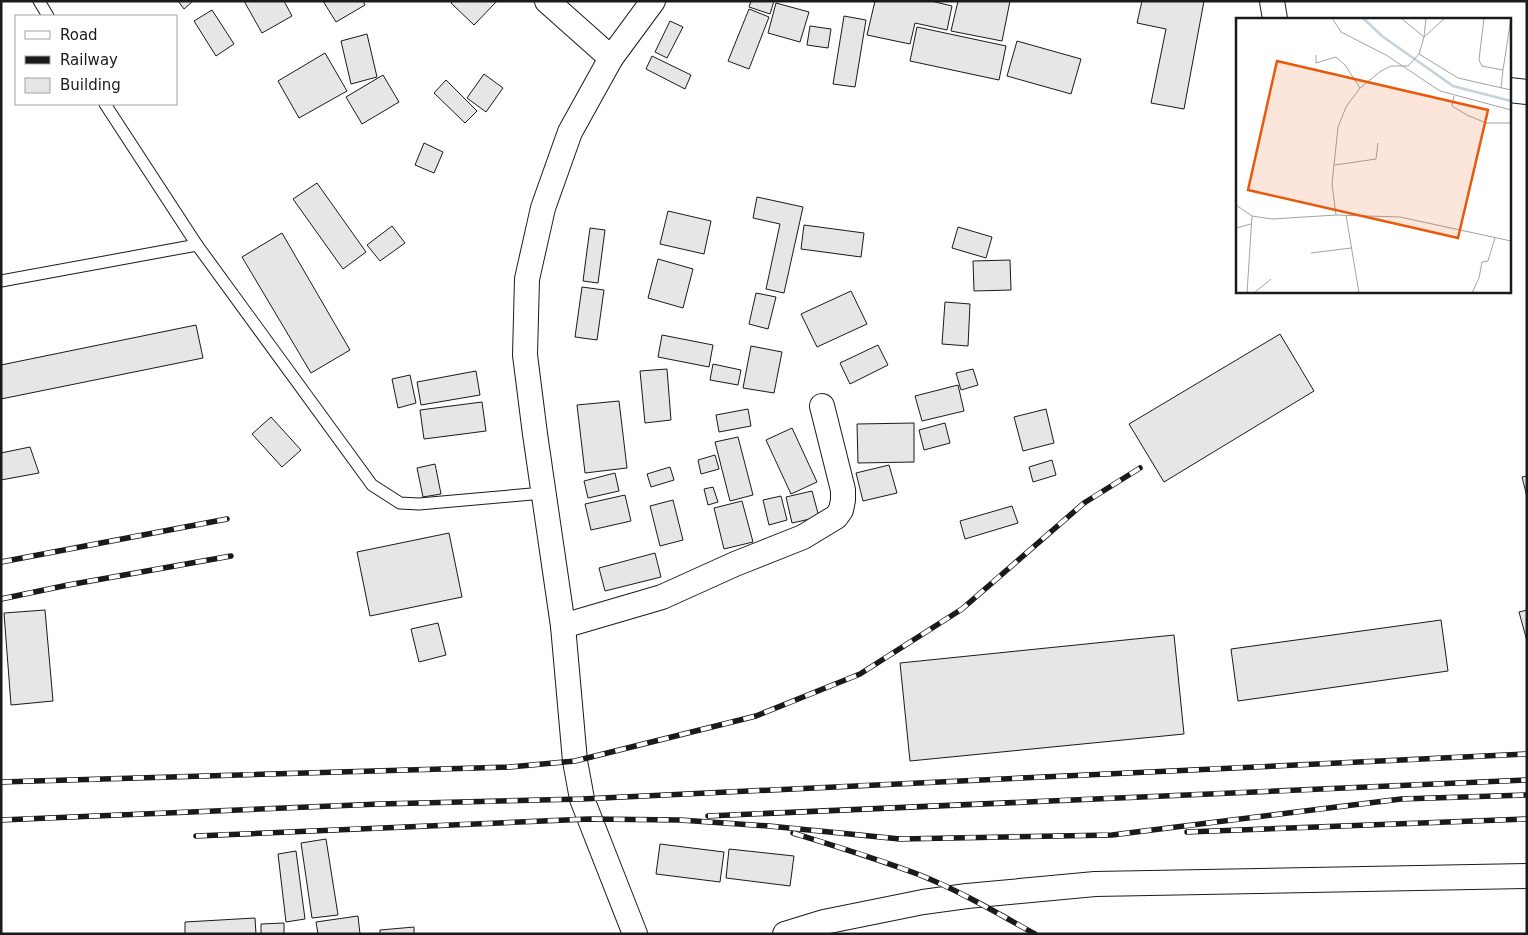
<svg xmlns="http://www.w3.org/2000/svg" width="1528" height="935" font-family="'DejaVu Sans',sans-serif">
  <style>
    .building { fill: #e6e6e6; stroke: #1a1a1a }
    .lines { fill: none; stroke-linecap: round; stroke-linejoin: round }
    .service-casing { stroke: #1a1a1a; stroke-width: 13 }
    .minor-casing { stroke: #1a1a1a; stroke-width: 26 }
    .service { stroke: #fff; stroke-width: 11 }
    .minor { stroke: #fff; stroke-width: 24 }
    .rail-casing { stroke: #1a1a1a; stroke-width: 5.5 }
    .rail { stroke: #fff; stroke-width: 4; stroke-dasharray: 11; stroke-linecap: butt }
    .inset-river { fill: none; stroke: #c6d2dc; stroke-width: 2.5 }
    .inset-road { fill: none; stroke: #a3a3a3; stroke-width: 1 }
    .view { fill: #e8590c; fill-opacity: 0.15; stroke: #e8590c; stroke-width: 2.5 }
    .inset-edge { fill: none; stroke: #1a1a1a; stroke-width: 2.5 }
  </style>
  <rect width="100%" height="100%" fill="#fff"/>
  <g class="building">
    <path d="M178 1H193L184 9Z"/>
    <path d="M244 1H284L292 16 262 33Z"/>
    <path d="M323 1H363L365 5 336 22Z"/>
    <path d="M453 1H497L474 25 451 3Z"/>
    <path d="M751 1H774L770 14 749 7Z"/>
    <path d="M875 1H931L952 6 947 30 915 23 910 44 867 35Z"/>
    <path d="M958 1H1010L1002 41 951 31Z"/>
    <path d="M1142 1H1204L1184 109 1151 103 1166 29 1137 23Z"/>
    <path d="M776 3 809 12 800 42 768 33Z"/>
    <path d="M749 9 769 17 749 69 728 61Z"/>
    <path d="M212 10 234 44 216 56 194 21Z"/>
    <path d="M844 16 866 20 855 87 833 84Z"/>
    <path d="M670 21 683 27 667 58 655 52Z"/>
    <path d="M810 26 831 29 828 48 807 45Z"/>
    <path d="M917 27 1006 46 999 80 910 61Z"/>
    <path d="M367 34 377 77 351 84 341 41Z"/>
    <path d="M1017 41 1081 59 1071 94 1007 76Z"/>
    <path d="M325 53 347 91 299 118 278 81Z"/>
    <path d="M652 56 691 75 685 89 646 69Z"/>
    <path d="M484 74 503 88 486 112 467 98Z"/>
    <path d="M383 75 399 102 362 124 346 97Z"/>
    <path d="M446 80 477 111 465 123 434 93Z"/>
    <path d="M424 143 443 152 434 173 415 165Z"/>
    <path d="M317 183 366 252 343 269 293 199Z"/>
    <path d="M757 197 803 207 784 293 766 289 780 224 753 218Z"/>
    <path d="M668 211 711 221 704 254 660 244Z"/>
    <path d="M804 225 864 233 861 257 801 249Z"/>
    <path d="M392 226 405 243 380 261 367 245Z"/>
    <path d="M958 227 992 237 986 258 952 248Z"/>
    <path d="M590 228 605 230 598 283 583 281Z"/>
    <path d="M282 233 350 350 311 373 242 257Z"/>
    <path d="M658 259 693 269 683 308 648 298Z"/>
    <path d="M1010 260 1011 290 974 291 973 261Z"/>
    <path d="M582 287 604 290 597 340 575 337Z"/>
    <path d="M851 291 867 324 817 347 801 314Z"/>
    <path d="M756 293 776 297 768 329 749 324Z"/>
    <path d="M945 302 970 304 968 346 942 344Z"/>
    <path d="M196 325 203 358 1 399V365Z"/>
    <path d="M1280 334 1314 391 1164 482 1129 424Z"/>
    <path d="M662 335 713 345 709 367 658 357Z"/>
    <path d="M878 345 888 365 850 384 840 363Z"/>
    <path d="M751 346 782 352 774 393 743 388Z"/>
    <path d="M713 364 741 370 738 385 710 380Z"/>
    <path d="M667 369 671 420 645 423 640 371Z"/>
    <path d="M973 369 978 385 961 390 956 373Z"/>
    <path d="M476 371 480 395 421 405 417 382Z"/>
    <path d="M410 375 416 403 398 408 392 379Z"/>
    <path d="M958 385 964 411 922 421 915 396Z"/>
    <path d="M619 401 627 468 585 473 577 405Z"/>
    <path d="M482 402 486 431 424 439 420 410Z"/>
    <path d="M748 409 751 426 719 432 716 415Z"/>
    <path d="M1046 409 1054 443 1023 451 1014 417Z"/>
    <path d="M271 417 301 450 282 467 252 434Z"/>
    <path d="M914 423V462L858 463 857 424Z"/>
    <path d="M945 423 950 443 924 450 919 430Z"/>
    <path d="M792 428 817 482 791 494 766 440Z"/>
    <path d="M738 437 753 495 730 501 715 442Z"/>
    <path d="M30 447 39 473 1 480V453Z"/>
    <path d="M715 455 719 469 701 474 698 460Z"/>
    <path d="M1052 460 1056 475 1033 482 1029 467Z"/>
    <path d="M435 464 441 494 423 497 417 468Z"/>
    <path d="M889 465 897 493 863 501 856 473Z"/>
    <path d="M670 467 674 480 651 487 647 474Z"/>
    <path d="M615 473 619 491 588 498 584 481Z"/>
    <path d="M1527 476V497L1522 477Z"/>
    <path d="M713 487 718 502 708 505 704 489Z"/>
    <path d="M812 491 819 517 792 523 786 497Z"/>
    <path d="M625 495 631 521 591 530 585 504Z"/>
    <path d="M781 496 787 520 769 525 763 500Z"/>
    <path d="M673 500 683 540 660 546 650 506Z"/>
    <path d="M742 501 753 542 724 549 714 508Z"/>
    <path d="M1012 506 1018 523 965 539 960 521Z"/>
    <path d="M449 533 462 597 370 616 357 552Z"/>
    <path d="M655 553 661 577 605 591 599 568Z"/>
    <path d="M45 610 53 701 11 705 4 613Z"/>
    <path d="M1527 610V641L1519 612Z"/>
    <path d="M1441 620 1448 671 1238 701 1231 649Z"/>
    <path d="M438 623 446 655 419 662 411 629Z"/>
    <path d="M1174 635 1184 734 910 761 900 663Z"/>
    <path d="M326 839 338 915 312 918 301 843Z"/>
    <path d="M660 844 724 852 720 882 656 874Z"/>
    <path d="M729 849 794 856 790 886 726 878Z"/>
    <path d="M296 851 305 919 286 922 278 854Z"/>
    <path d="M358 916 360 934H318L316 922Z"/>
    <path d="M255 918 256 934H185V922Z"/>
    <path d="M284 923V934H261V924Z"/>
    <path d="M414 927V934H380V930Z"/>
  </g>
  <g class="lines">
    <defs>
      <g id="service">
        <path d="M39 1 48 16"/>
        <path d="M197 245 372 485 400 503 419 504 543 493"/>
        <path d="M1 281 197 245 105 104"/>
      </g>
      <g id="minor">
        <path d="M547 1 611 58"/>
        <path d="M1272 1 1275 19"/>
        <path d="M1509 90 1527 92"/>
        <path d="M563 626 662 597 735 564 803 537 836 517 841 510 843 500V490L822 406"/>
        <path d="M635 934 582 799 575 761 563 626 535 434 525 355 527 279 543 208 570 132 611 58 653 1"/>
        <path d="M785 934 824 922 923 902 967 896 1095 884 1527 876"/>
      </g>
    </defs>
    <use href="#service" class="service-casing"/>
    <use href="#minor" class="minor-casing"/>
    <use href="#service" class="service"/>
    <use href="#minor" class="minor"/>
    <defs>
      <g id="rail">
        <path d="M1 562 227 519"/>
        <path d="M1 599 68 585 231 556"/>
        <path d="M1 782 510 767 575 761 756 716 860 674 962 609 1084 503 1140 468"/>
        <path d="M708 816 1527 780"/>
        <path d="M1 820 380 804 582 799 1527 754"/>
        <path d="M1187 832 1527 819"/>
        <path d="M793 833C835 846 878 859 920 875 960 891 997 913 1035 934"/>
        <path d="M196 836 589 819 680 820 769 826 900 839 1112 835 1401 799 1527 795"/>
      </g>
    </defs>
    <use href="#rail" class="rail-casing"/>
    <use href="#rail" class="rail"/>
  </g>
  <g transform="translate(1236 18)">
    <rect width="275" height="275" fill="#fff"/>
    <path class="inset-river" d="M127 0 146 18 217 68 275 83"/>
    <path class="inset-road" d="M96 0 105 14 150 37 204 73 275 92M165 0 188 19M248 0 243 42 246 48 267 52 265 70M188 19 190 0M183 36 222 60 275 72M80 37V45L100 39 109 47 124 70M267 52 275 0M218 78 216 88 231 97 250 105H275M99 147 140 141 142 125M0 187 16 198M100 197 164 199 275 223M110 197 123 275M0 210 15 206M75 235 115 230M11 275 16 198 36 201 100 197 96 166 102 109 110 89 124 70 145 53 155 48H172L183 36 188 19 209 0M18 275 35 261M236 275 243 260 246 244 252 243 259 220"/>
    <path class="view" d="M41 43 252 92 222 220 12 172Z"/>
    <rect width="275" height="275" class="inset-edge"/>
  </g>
  <rect width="1528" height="935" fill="none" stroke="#1a1a1a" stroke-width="5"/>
  <rect x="15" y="15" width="162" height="90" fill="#ffffff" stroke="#a3a3a3"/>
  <rect x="25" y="31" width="25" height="8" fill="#ffffff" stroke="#a3a3a3"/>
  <text x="60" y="40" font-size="15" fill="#1a1a1a">Road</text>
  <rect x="25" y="56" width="25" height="8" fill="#1a1a1a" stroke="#a3a3a3"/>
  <text x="60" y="65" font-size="15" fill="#1a1a1a">Railway</text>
  <rect x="25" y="78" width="25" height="15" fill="#e6e6e6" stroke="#a3a3a3"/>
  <text x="60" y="90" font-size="15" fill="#1a1a1a">Building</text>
</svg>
